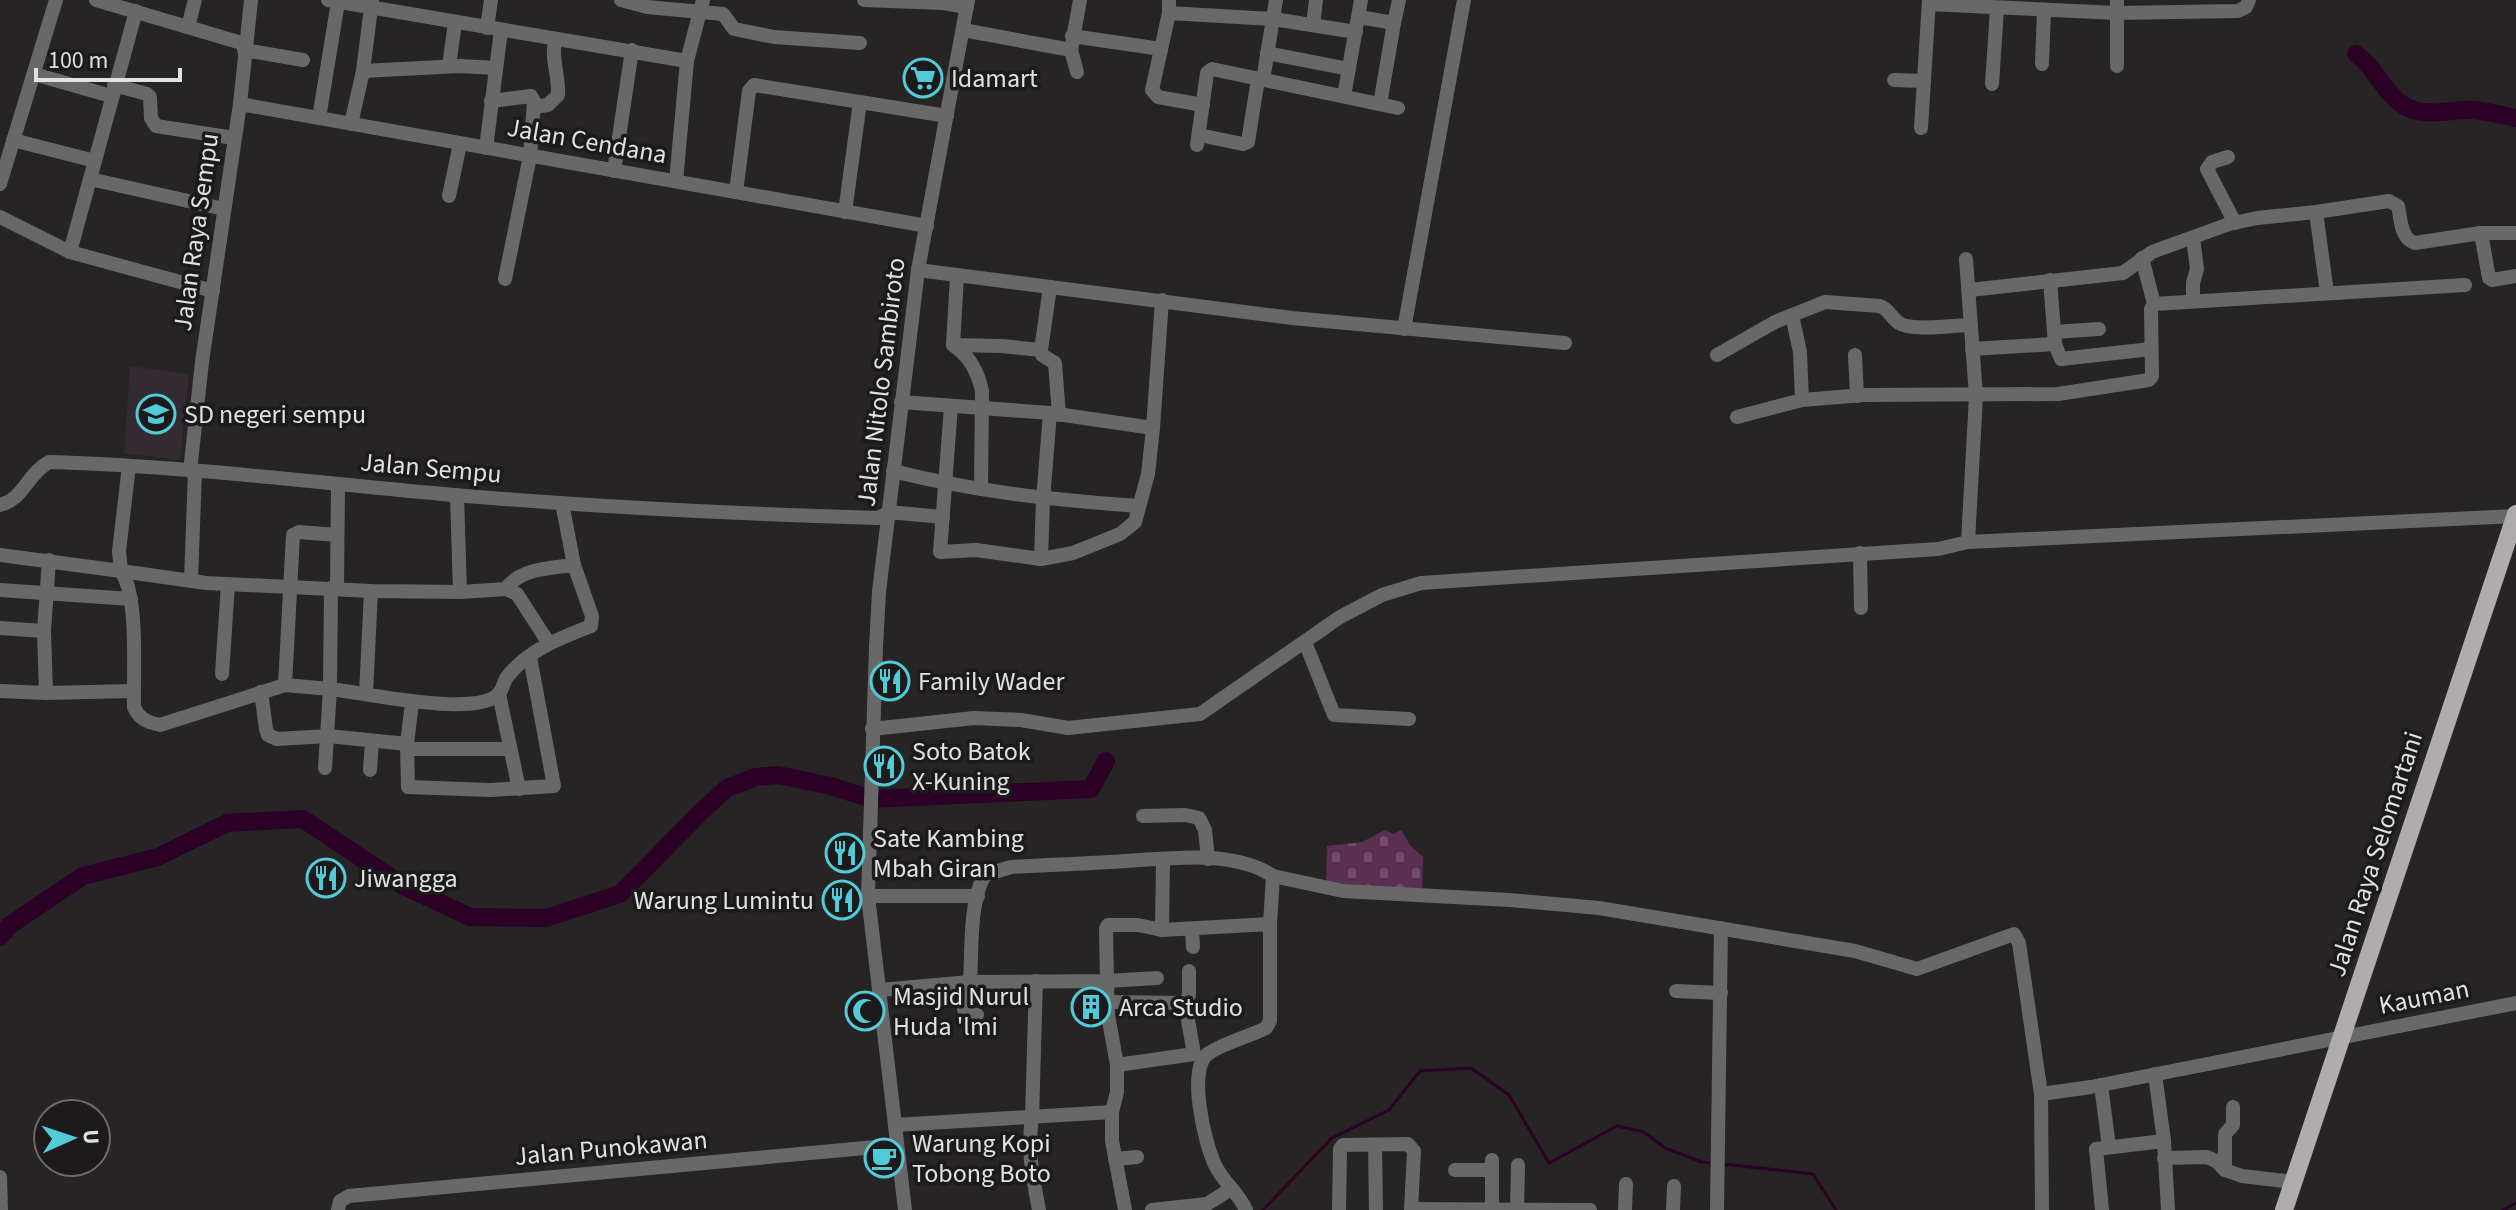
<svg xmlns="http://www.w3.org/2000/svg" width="2516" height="1210" font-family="'Source Sans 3',sans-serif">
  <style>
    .built { fill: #332b31 }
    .cemetery { fill: url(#cemetery-stones) }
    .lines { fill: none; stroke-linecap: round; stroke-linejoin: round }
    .stream { stroke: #2b0125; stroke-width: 3 }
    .river { stroke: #2b0125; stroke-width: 18 }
    .minor { stroke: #696869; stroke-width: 14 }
    .major { stroke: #afacae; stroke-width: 18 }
    .labels { text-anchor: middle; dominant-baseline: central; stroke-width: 7; stroke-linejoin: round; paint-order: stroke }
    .poi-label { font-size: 26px; fill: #e2e1e2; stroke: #1d1a1c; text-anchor: start }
    .street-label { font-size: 26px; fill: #e2e1e2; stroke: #1d1a1c }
  </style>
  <defs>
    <pattern id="cemetery-stones" width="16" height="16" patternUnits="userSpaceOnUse" patternTransform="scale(2)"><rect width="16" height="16" fill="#5a2f52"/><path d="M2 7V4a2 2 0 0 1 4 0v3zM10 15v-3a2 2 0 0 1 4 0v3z" fill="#714d6b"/></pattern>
  </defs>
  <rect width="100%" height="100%" fill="#262425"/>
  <path class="built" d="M130 366 189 374 180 460 124 453Z"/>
  <path class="cemetery" d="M1385 830 1393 834 1401 830 1410 845 1423 857 1422 889 1326 883 1327 846 1362 842Z"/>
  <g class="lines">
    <g class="stream">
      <path d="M1723 1164 1813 1174 1836 1210"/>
      <path d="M1263 1210 1332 1138 1389 1110 1420 1071 1471 1068 1509 1095 1549 1163 1617 1126 1644 1132 1665 1148 1702 1162 1712 1163"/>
      <path d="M2503 1210 2516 1203"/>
    </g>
    <g class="river">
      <path d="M2356 54C2376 68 2382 91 2403 105 2424 119 2449 109 2472 110 2486 111 2502 115 2516 118"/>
      <path d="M0 937 10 925 83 876 158 857 227 823 303 819 402 885 470 917 546 918 620 894 702 811 727 788 756 777 778 775 831 786 871 799 1091 789 1106 761"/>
    </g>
    <g class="minor">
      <path d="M96 0 245 44"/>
      <path d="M328 0 687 61"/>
      <path d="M621 0 647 7 723 14 734 29 774 37 860 43"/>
      <path d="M864 0 943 3 967 7"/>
      <path d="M1169 0V13L1152 90 1158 97 1203 105"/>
      <path d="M2117 0V66"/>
      <path d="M1929 4 2117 13 2238 11 2246 7 2249 0"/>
      <path d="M1169 13 1273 19 1356 32"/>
      <path d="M1359 17 1394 23 1380 104"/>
      <path d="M1394 23 1399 0"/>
      <path d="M1313 25 1316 0"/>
      <path d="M188 27 195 0"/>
      <path d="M487 28 491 0"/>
      <path d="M963 30 1071 50"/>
      <path d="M1072 36 1161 49"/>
      <path d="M244 50 303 60"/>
      <path d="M1267 53 1349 69"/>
      <path d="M2042 64 2044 11"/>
      <path d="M449 66 455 23"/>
      <path d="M363 71 460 66 496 68"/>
      <path d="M1077 72 1071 50 1080 0"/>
      <path d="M34 74 111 96"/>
      <path d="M1263 80 1276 0"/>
      <path d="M1894 80 1924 81"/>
      <path d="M1992 84 1997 9"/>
      <path d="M114 85 147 94 150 97 151 118 156 126 234 138"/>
      <path d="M1344 96 1361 0"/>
      <path d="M491 101 531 96 534 101 530 156 505 279"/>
      <path d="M240 104 927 226"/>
      <path d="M534 107 548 105 558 95C559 74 551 61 555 40"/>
      <path d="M319 118 338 2"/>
      <path d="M351 124 363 71 372 0"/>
      <path d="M1921 128 1929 0"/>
      <path d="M1199 135 1243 144 1248 142 1258 79"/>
      <path d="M13 140 95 161"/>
      <path d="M1197 145 1207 73 1212 69 1398 108"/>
      <path d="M486 148 501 30"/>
      <path d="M2228 157 2212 162 2207 169 2235 223"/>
      <path d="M614 171 632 50"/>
      <path d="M90 179 224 209"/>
      <path d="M676 181 687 61 703 0"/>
      <path d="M0 184 56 0"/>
      <path d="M736 192 749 91 754 85 947 116"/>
      <path d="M449 196 460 144"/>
      <path d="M845 212 860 102"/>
      <path d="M2316 212 2327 293"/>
      <path d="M0 217 70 252 213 291"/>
      <path d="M2481 233H2516"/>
      <path d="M2193 238 2197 269 2193 283V301"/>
      <path d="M70 252 136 11"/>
      <path d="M2142 258 2154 304"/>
      <path d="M1966 259 1976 396 1968 542 2516 516"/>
      <path d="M918 270 1292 318 1565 343"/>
      <path d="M957 276 953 345C970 356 978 372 982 391L981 489"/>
      <path d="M2050 280 2055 344 2061 359 2151 349"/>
      <path d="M1050 287 1041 350 1042 355 1055 363 1059 415"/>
      <path d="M1970 290 2123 273 2152 252 2229 224 2257 218 2316 212 2389 201 2398 206C2401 219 2400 238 2415 243L2481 233 2489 278 2492 280 2516 276"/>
      <path d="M1792 315 1800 352 1802 400"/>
      <path d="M1404 329 1464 0"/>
      <path d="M2054 332 2099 329"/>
      <path d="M954 345 1002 346 1041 350"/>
      <path d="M1972 349 2055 344"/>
      <path d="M1717 355 1775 322 1825 302 1880 306C1890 310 1891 318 1899 323 1912 332 1955 325 1971 325"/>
      <path d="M1855 355 1857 396"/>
      <path d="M901 402 1050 413 1153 428 1162 300"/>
      <path d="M951 406 940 552 976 550 1041 559 1073 553 1120 534 1135 522 1148 474 1153 428"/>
      <path d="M1737 417 1802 400 1863 395 2058 394 2149 380 2152 376 2151 309 2154 304 2465 285"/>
      <path d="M190 471 202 362 240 104 251 0"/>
      <path d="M893 471C976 492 1054 500 1139 506"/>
      <path d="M457 495 460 592"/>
      <path d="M0 505C23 500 28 473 49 462 184 466 319 483 454 495 595 507 737 514 878 518L888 513"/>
      <path d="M888 512 943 517"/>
      <path d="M1860 553 1861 608"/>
      <path d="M0 555 121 571 119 551 129 466"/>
      <path d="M1041 559 1043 500 1050 413"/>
      <path d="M121 571C139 597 133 673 134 707 139 719 147 722 160 725L285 685 330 689 325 768"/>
      <path d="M121 571 206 583 371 591 460 592 506 589"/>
      <path d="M191 581 195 471"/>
      <path d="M331 588 330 689C360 692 480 719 499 693 503 689 504 681 507 677 528 650 560 638 591 626L592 616 574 565 562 503"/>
      <path d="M337 588 338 484"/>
      <path d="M0 590 131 599"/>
      <path d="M0 628 44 631"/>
      <path d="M548 642 517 594 506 589C519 568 553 568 574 565"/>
      <path d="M1305 642 1334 715 1409 719"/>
      <path d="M222 674 228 584"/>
      <path d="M285 685 293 535 299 532 337 535"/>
      <path d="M0 691 46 693 133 691"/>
      <path d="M261 692 266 729 268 735 277 739 328 736 407 744"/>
      <path d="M46 693 44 631 49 560"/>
      <path d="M366 694 371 591"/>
      <path d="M499 694 519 789"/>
      <path d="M412 703 407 744 408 787 490 790 554 786 530 657"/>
      <path d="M872 729 974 718 1021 720 1068 728 1200 714 1340 617 1382 595 1421 583 1938 549 1968 542"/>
      <path d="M407 749H510"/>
      <path d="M370 770 372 741"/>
      <path d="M1143 816 1185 815 1199 818 1205 830 1208 859"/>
      <path d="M1273 876 1343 891 1509 900 1599 908 1855 951 1917 969 2014 934 2019 943 2041 1094 2091 1087 2516 1003"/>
      <path d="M868 896H978"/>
      <path d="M1162 930 1163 859"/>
      <path d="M1192 930 1193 947"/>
      <path d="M1036 981 1032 1118C1027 1151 1033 1178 1039 1210"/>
      <path d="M970 982C972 953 969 900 985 875L1011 867C1044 865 1077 864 1110 862 1159 860 1231 847 1273 876L1270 924"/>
      <path d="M964 983V1010L969 1014 977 1015"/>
      <path d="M880 990 970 982 1107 981 1106 929 1108 925H1138L1162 930 1270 924V1021L1266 1028C1248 1037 1226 1042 1209 1053 1186 1067 1205 1144 1215 1165 1223 1182 1239 1193 1246 1210"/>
      <path d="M1676 991 1721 993"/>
      <path d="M1107 1002 1185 1003 1194 1054 1117 1065"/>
      <path d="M1185 1003 1189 995V971"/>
      <path d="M2155 1074 2164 1141 2168 1210"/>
      <path d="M2101 1085 2109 1147"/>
      <path d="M2041 1094 2042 1210"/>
      <path d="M895 1125 1112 1112"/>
      <path d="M1375 1145 1376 1210"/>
      <path d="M2164 1158 2207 1157 2216 1161 2225 1170 2242 1176 2293 1182"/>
      <path d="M1115 1159 1137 1157"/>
      <path d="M1492 1160V1210"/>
      <path d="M1455 1170H1492"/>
      <path d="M2225 1170V1134L2233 1125V1107"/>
      <path d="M0 1177 1 1210"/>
      <path d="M1411 1209 1590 1210"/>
      <path d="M338 1210 340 1201 349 1196 897 1145"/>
      <path d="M905 1210 868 896 876 647 879 592 918 270 968 0"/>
      <path d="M1125 1210 1112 1141V1112L1117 1092V1065L1108 1015 1107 981 1157 978"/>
      <path d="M1152 1210 1207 1204 1231 1189"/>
      <path d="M1339 1210 1340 1149 1343 1145 1408 1144 1414 1151 1411 1210"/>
      <path d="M1517 1210 1518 1165"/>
      <path d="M1625 1210 1626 1184"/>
      <path d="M1673 1210 1674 1186"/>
      <path d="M1717 1210 1721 928"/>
      <path d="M2102 1210 2096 1149 2164 1141"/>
    </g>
    <path class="major" d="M2284 1210 2516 514"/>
  </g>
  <defs>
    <symbol id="supermarket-ring" viewBox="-11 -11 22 22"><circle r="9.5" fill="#1d1a1c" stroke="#52cbd9" stroke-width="1.5"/><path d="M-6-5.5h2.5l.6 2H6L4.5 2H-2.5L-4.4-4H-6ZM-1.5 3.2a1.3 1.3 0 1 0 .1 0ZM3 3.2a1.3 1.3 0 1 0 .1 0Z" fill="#52cbd9"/></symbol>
    <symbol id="school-ring" viewBox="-11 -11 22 22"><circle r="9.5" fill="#1d1a1c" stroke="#52cbd9" stroke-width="1.5"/><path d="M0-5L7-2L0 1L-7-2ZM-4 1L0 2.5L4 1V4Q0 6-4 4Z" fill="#52cbd9"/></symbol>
    <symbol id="restaurant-ring" viewBox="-11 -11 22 22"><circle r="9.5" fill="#1d1a1c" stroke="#52cbd9" stroke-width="1.5"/><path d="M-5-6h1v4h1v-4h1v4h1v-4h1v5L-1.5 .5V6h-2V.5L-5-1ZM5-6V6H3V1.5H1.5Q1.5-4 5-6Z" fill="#52cbd9"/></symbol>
    <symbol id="building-ring" viewBox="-11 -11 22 22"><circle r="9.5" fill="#1d1a1c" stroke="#52cbd9" stroke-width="1.5"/><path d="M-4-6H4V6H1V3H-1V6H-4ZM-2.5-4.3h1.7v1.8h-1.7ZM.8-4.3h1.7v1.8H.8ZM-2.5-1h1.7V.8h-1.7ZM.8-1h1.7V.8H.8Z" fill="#52cbd9"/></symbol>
    <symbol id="mosque-ring" viewBox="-11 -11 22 22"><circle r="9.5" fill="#1d1a1c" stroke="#52cbd9" stroke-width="1.5"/><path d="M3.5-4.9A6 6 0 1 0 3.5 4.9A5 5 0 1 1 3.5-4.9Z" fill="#52cbd9"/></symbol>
    <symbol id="cafe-ring" viewBox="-11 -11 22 22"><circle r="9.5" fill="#1d1a1c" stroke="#52cbd9" stroke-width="1.5"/><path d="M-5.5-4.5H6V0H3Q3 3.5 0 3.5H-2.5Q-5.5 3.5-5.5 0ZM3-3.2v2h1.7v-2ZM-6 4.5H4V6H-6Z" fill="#52cbd9"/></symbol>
  </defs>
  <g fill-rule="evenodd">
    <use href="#supermarket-ring" x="901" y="56" width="44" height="44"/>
    <use href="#school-ring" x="134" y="392" width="44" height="44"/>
    <use href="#restaurant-ring" x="868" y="659" width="44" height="44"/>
    <use href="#restaurant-ring" x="862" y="744" width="44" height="44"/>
    <use href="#restaurant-ring" x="823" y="831" width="44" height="44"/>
    <use href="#restaurant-ring" x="304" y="856" width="44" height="44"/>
    <use href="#restaurant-ring" x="820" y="878" width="44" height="44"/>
    <use href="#building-ring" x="1069" y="985" width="44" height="44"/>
    <use href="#mosque-ring" x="843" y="989" width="44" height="44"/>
    <use href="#cafe-ring" x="862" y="1136" width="44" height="44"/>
  </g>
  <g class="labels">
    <g class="poi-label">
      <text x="951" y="78">Idamart</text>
      <text x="184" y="414">SD negeri sempu</text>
      <text x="918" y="681">Family Wader</text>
      <text x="912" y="751">Soto Batok<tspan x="912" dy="30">X-Kuning</tspan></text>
      <text x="873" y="838">Sate Kambing<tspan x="873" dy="30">Mbah Giran</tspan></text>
      <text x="354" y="878">Jiwangga</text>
      <text x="814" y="900" text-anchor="end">Warung Lumintu</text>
      <text x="893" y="996">Masjid Nurul<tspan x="893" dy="30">Huda 'lmi</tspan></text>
      <text x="1119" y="1007">Arca Studio</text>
      <text x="912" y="1143">Warung Kopi<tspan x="912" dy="30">Tobong Boto</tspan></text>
    </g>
    <g class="street-label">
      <text transform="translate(587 141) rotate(10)">Jalan Cendana</text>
      <text transform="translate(196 232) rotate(-82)">Jalan Raya Sempu</text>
      <text transform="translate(881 382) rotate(-83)">Jalan Nitolo Sambiroto</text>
      <text transform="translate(431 468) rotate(5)">Jalan Sempu</text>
      <text transform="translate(2375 854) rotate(-72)">Jalan Raya Selomartani</text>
      <text transform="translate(2424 997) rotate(-11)">Kauman</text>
      <text transform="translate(611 1148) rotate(-5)">Jalan Punokawan</text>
    </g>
  </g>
  <g transform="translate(72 1138) rotate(87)"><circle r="38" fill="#1d1a1c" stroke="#6c6a6b" stroke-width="2"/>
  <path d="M0-6L14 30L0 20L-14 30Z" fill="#52cbd9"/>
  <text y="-12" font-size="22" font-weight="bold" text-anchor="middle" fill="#e2e1e2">U</text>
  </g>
  <path d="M36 68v12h144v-12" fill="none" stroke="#e2e1e2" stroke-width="4"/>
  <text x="48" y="68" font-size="24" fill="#e2e1e2" stroke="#1d1a1c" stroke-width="6" paint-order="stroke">100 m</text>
</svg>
